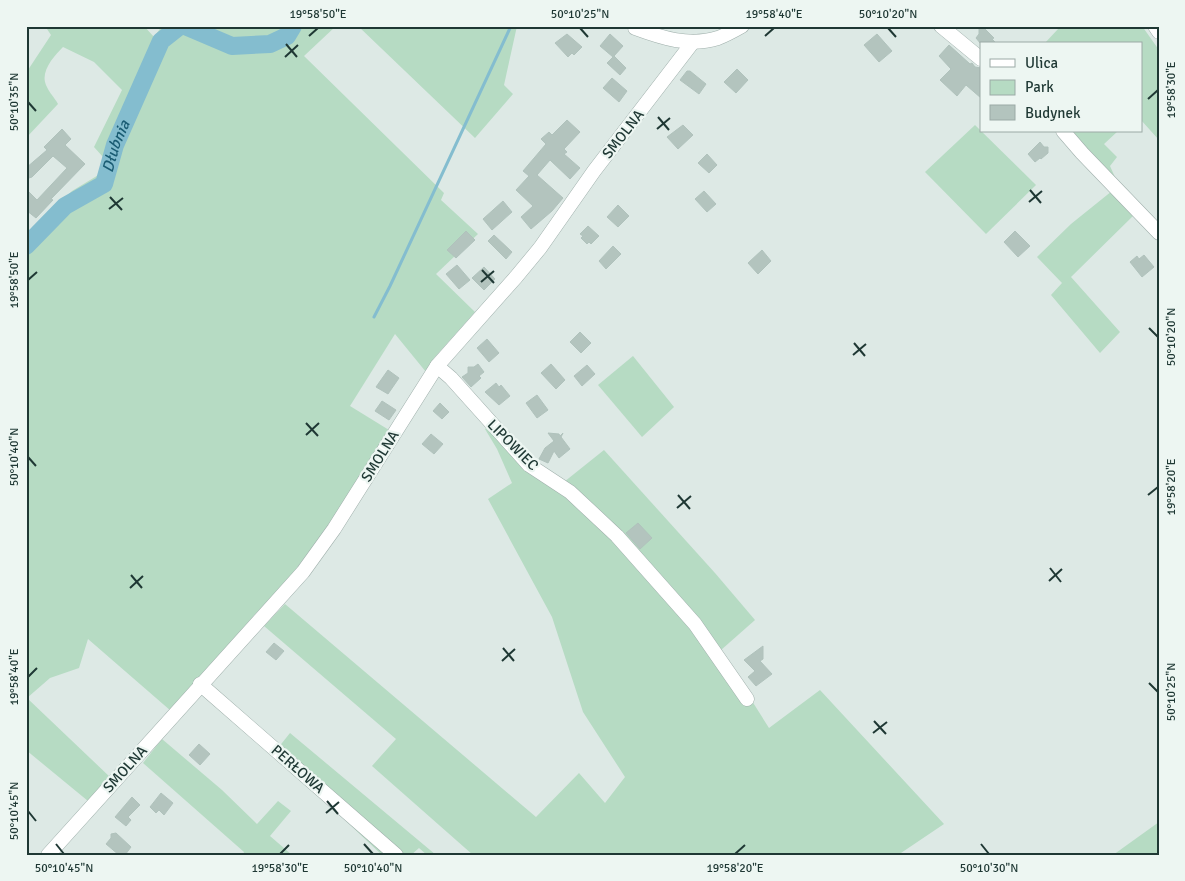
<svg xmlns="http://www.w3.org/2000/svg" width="1185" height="881" font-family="Signika,sans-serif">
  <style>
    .green { fill: #b6dbc3 }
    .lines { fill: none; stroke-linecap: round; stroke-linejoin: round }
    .stream { stroke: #84bdcf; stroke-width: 3 }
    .river { stroke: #84bdcf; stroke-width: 18 }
    .building { fill: #b3c4be; stroke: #b0c2bc }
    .minor-casing { stroke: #a0b0ac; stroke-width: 15 }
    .minor { stroke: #fff; stroke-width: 14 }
    .ticks { fill: none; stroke: #1f3834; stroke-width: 2 }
    .labels { text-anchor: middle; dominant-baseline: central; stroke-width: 4.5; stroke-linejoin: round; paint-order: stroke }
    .street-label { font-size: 15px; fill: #1f3834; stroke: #edf6f2 }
    .water-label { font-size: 16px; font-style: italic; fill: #1a5c73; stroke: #edf6f2 }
    .neatline { fill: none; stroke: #1f3834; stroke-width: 2 }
    .ticks-label { font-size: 12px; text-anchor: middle; fill: #1f3834 }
  </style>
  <rect width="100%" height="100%" fill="#dde9e5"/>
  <g class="green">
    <path d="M45 26H144L154 37 162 26H336L304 56 444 193 441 200 478 234 436 274 475 312 434 358 426 372 395 334 350 406 389 430 328 527 283 586 256 613 171 711 88 639 79 668 50 678 27 698 111 778 88 801 26 750V235L72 191 100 174 103 157 94 147 122 90 94 62 63 47C55 55 42 69 45 82 47 90 54 97 58 104L26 138V73L51 35Z"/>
    <path d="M358 26H517L504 85 513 94 475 138Z"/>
    <path d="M1058 26H1142L1159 50V140L1141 120V44H1044L1059 28Z"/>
    <path d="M975 125 1036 185 986 234 925 172Z"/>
    <path d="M1068 131H1118L1104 144 1117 157 1110 166 1118 184Z"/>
    <path d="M1112 191 1134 215 1071 277 1120 332 1100 353 1051 295 1062 283 1037 257 1071 224Z"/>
    <path d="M633 356 674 407 642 437 598 385Z"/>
    <path d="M488 426 606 529 752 701 769 728 820 690 944 824 898 855H473L372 766 396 739 264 626 285 604 536 817 579 773 605 803 625 777 583 712 552 617 488 499 512 483 497 449 485 429Z"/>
    <path d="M604 450 715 573 755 620 721 650 564 482Z"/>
    <path d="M290 733 436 855H427L419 848 411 855H382L274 753Z"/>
    <path d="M162 739 222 790 257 824 278 801 291 811 270 836 292 855H243L244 852 143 763Z"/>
    <path d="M1159 822V854L1157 855H1113Z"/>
  </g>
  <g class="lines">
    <path class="stream" d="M374 317 390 286 511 26"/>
    <g class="river">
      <path d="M185 26 232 46 270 44 287 36 293 26"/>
      <path id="s1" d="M26 246 65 206 104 184 115 145 161 41 180 26"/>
    </g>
  </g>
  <g class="building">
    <path d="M979 26H982L994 38 992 39 997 44H981L976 38 979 34Z"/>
    <path d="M567 34 582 47 574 55 572 53 568 57 555 43Z"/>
    <path d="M610 34 623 46 614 56 626 68 620 75 607 63 613 57 600 46Z"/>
    <path d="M877 34 892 51 879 62 864 45Z"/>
    <path d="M949 45 970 64 972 63 975 67 981 68V98L966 85 957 96 940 80 951 69 939 56Z"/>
    <path d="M737 69 748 80 736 93 724 82Z"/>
    <path d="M687 71H690L706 84 699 94 680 80Z"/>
    <path d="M612 78 627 91 619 102 603 88Z"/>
    <path d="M567 120 580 132 564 149 567 152 564 154 580 168 570 179 550 160 537 175 563 198 552 211 531 229 521 217 533 206 516 190 529 176 523 171 546 144 541 139 549 132 552 135Z"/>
    <path d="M683 125 693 135 678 149 667 137Z"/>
    <path d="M62 129 71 139 65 145 85 164 51 199 53 200 36 218 26 210V189L37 200 67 168 53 156 32 177 26 179V168L47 150 44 147Z"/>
    <path d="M1040 142 1044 147H1048V153L1041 159 1040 158 1035 162 1028 154Z"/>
    <path d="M707 154 717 165 709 173 698 163Z"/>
    <path d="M704 191 716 204 707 212 695 199Z"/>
    <path d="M503 201 512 212 492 230 483 219Z"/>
    <path d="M618 205 629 216 618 227 607 217Z"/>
    <path d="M588 226 599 236 591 244 589 242 587 244 581 238 583 236 580 234Z"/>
    <path d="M466 231 475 240 456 258 447 250Z"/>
    <path d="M1015 231 1030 246 1018 257 1004 242Z"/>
    <path d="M494 235 512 252 506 259 488 241Z"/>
    <path d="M613 246 621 254 606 269 599 261Z"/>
    <path d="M762 250 771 261 758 274 748 263Z"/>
    <path d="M1144 255 1154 267 1142 277 1130 262 1137 256 1139 259Z"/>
    <path d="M457 265 470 280 459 289 446 274Z"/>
    <path d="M484 267 495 279 484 290 472 278Z"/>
    <path d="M580 332 591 343 581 353 570 342Z"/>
    <path d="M487 339 499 353 489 362 477 348Z"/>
    <path d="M478 364 484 372 479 376 481 378 471 387 462 377 468 373V367H474Z"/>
    <path d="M551 364 565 380 556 389 541 373Z"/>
    <path d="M587 365 595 374 582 386 574 376Z"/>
    <path d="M388 370 399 378 388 394 376 387Z"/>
    <path d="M496 383 499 387 501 385 510 396 499 405 485 392Z"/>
    <path d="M537 395 548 410 537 418 526 403Z"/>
    <path d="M382 401 396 410 389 420 375 411Z"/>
    <path d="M440 403 449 412 442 419 433 411Z"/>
    <path d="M548 433 559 434 560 436 563 433 561 437 570 449 559 458 554 451 548 463 539 459 545 448 554 441Z"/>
    <path d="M431 434 443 444 434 454 422 444Z"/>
    <path d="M638 523 652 538 640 549 626 533Z"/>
    <path d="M274 643 284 651 276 660 266 652Z"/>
    <path d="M763 646V659L760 661 772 674 756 686 748 677 755 671 744 660Z"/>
    <path d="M199 744 210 754 200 765 189 755Z"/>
    <path d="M161 793 173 803 164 815 159 810 156 813 150 807Z"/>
    <path d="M132 797 140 805 128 817 131 820 126 826 115 817Z"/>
    <path d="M116 833 131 847 125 855H119L106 844 111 838V834Z"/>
  </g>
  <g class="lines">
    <defs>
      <g id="minor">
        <path d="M941 26 981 59"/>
        <path d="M1155 26 1159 32"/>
        <path d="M635 28C662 38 689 47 718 38 726 35 735 30 742 26"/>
        <path d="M1063 131 1082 153 1159 233"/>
        <path d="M437 366 451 378 529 465 570 492 617 536 695 624 747 699"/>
        <path d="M200 684 396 855"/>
        <path d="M48 855 303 572 334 529 437 366 516 277 540 248 594 171 693 42"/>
      </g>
    </defs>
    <use href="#minor" class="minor-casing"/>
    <use href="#minor" class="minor"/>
  </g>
  <path class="ticks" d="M580 28 588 37M888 28 896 37M309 36 318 28M765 36 774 28M286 44 297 57M285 57 298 45M1148 99 1158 90M28 102 36 111M658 117 669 130M657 129 670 118M1030 190 1041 203M110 197 122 210M1029 202 1042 191M109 209 123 198M482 270 494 283M28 280 37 272M481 282 494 271M1149 328 1158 337M854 343 865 356M853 355 866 344M306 423 318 436M306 435 319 423M28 457 36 466M678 495 690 509M1148 495 1158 487M677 508 691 496M1050 568 1061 582M131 575 142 588M1049 581 1062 569M130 588 143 576M503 648 514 661M502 661 515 649M28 677 37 668M1149 683 1158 692M874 721 886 734M873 733 887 722M327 801 338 814M28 811 36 821M326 813 339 802M56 844 64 854M364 844 373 854M981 844 989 854M280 854 289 845M735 854 745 845"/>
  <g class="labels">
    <g class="street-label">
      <text transform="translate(623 134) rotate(-52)">SMOLNA</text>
      <text transform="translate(513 445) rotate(45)">LIPOWIEC</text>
      <text transform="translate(380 456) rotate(-58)">SMOLNA</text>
      <text transform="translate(125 769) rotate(-48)">SMOLNA</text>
      <text transform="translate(298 769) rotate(41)">PERŁOWA</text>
    </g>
    <g class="water-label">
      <text stroke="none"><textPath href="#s1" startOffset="140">Dłubnia</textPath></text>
    </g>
  </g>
  <rect width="1185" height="881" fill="none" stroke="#edf6f2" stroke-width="55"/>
  <rect x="980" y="42" width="162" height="90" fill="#edf6f2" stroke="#9baaa6"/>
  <rect x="990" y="59" width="25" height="8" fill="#ffffff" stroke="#9baaa6"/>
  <text x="1025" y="68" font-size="15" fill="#1f3834">Ulica</text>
  <rect x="990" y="80" width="25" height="15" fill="#b6dbc3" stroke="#9baaa6"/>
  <text x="1025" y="92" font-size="15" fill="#1f3834">Park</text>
  <rect x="990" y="105" width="25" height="15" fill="#b3c4be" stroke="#9baaa6"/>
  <text x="1025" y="118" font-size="15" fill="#1f3834">Budynek</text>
  <rect x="28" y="28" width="1130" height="826" class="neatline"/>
  <g class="ticks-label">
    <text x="318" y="18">19°58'50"E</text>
    <text x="580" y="18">50°10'25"N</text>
    <text x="774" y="18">19°58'40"E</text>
    <text x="888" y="18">50°10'20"N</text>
    <text transform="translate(1171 90) rotate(-90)" y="4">19°58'30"E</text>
    <text transform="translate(14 102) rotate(-90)" y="4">50°10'35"N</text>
    <text transform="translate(14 280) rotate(-90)" y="4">19°58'50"E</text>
    <text transform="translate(1171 337) rotate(-90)" y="4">50°10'20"N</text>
    <text transform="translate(14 457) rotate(-90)" y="4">50°10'40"N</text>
    <text transform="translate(1171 487) rotate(-90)" y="4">19°58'20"E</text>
    <text transform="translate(14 677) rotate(-90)" y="4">19°58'40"E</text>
    <text transform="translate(1171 692) rotate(-90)" y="4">50°10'25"N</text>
    <text transform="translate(14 811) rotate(-90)" y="4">50°10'45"N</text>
    <text x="64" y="872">50°10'45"N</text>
    <text x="280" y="872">19°58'30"E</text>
    <text x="373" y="872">50°10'40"N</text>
    <text x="735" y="872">19°58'20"E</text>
    <text x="989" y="872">50°10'30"N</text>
  </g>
</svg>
